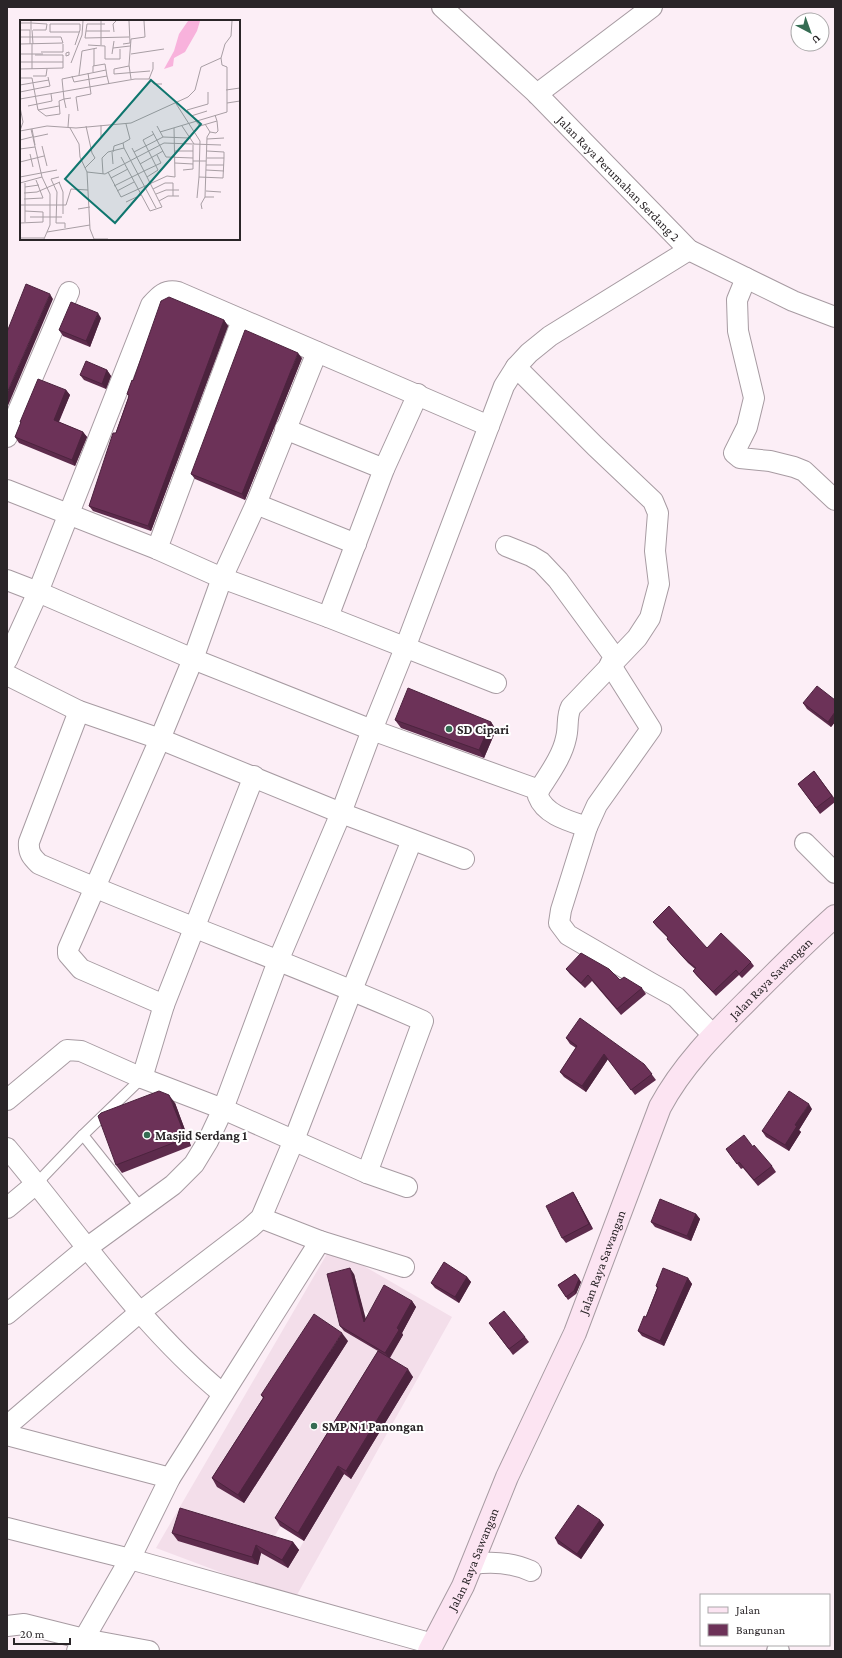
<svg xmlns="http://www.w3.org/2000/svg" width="842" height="1658" font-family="'Crimson Pro',serif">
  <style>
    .built { fill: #f3deea; fill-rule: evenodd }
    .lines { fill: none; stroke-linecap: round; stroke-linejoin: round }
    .lane-casing { stroke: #a79ba2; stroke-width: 12 }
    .street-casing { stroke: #a79ba2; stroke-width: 22 }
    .secondary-casing { stroke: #a79ba2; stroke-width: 24 }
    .lane { stroke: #fff; stroke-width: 10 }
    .street { stroke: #fff; stroke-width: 20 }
    .secondary { stroke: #fce4f2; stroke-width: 22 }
    .wall { fill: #5d2b4c }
    .shaded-wall { fill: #4c233e }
    .building { fill: #6c3258; stroke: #4c233e }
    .poi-dot { fill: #356c53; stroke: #fff; stroke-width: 1.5 }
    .labels { text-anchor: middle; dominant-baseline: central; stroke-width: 4; stroke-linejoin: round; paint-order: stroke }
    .street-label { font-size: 13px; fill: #2a2528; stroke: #fff }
    .poi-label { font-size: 13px; font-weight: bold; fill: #2a2528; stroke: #fff; text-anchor: start }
    .inset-road { fill: none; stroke: #a89ea4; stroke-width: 1 }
    .view { fill: #0f766e; fill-opacity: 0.15; stroke: #0f766e; stroke-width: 2 }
    .inset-edge { fill: none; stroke: #2a2528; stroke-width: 2 }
  </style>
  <rect width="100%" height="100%" fill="#fceef6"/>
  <path class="built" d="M331 1247 452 1317 293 1602 279 1594 156 1548ZM363 1310 403 1335 348 1333ZM318 1463 342 1477 288 1568 264 1554Z"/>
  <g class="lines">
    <defs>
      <g id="lane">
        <path d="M37 1183 83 1135"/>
        <path d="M141 1208 83 1135 142 1078"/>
      </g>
      <g id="street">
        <path id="s1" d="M442 7 537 94 689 250 793 301 835 317"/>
        <path d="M537 94 652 7"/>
        <path d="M746 278 737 300 738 331 754 398 747 427 734 453 740 458 770 461 794 467 804 471 835 500"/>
        <path d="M317 352 256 504 222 578 193 659 160 739 341 813 464 859"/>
        <path d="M516 367 595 446 653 501 658 513 655 551 659 584 650 618 637 638 571 707C566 717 569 727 566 738 562 757 549 774 539 790L538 796C545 815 569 821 587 827L561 910 559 923 568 935 649 982 676 997 713 1035"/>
        <path d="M285 429 384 469"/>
        <path d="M7 437 69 292"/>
        <path d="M7 490 157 549 222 578 328 617 496 683"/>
        <path d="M256 504 356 544"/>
        <path d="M506 546 531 556 541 562 558 580 616 659"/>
        <path d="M157 549 242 320"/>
        <path d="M7 580 38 592 193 659 372 730 539 790"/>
        <path d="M328 617 384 469 418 394"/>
        <path d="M7 660 38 592 151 305C159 296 165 289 178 292L489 426"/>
        <path d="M7 675 79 711 160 739 68 949V954L81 969 164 1005"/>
        <path d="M79 711 29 842C28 853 32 857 39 864 166 919 297 965 423 1021L367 1173"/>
        <path d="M587 827 597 805 651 729 610 664"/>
        <path d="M805 843 835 873"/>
        <path d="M142 1078 164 1005 254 776"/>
        <path d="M7 1100 67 1050 81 1051 142 1078 223 1109 367 1173 407 1187"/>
        <path d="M7 1148C77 1231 139 1325 223 1394"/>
        <path d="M7 1208 37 1183"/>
        <path d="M261 1218 320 1241 404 1267"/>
        <path d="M7 1314 88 1247 173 1185 194 1164 208 1141 223 1109 278 961 341 813 372 730 405 648 504 386 516 367 529 353 550 336 689 250"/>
        <path d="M7 1426 140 1312 250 1228 261 1218 294 1140 352 990 412 840"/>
        <path d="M7 1435 170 1478"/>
        <path d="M7 1528 130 1559 433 1644"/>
        <path d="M473 1564C493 1561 513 1563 531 1571"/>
        <path d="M7 1626 24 1624 84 1639 149 1651"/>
        <path d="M77 1651 130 1559 170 1478 320 1241"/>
        <path d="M777 1651H779"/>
      </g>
      <g id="secondary">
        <path id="s2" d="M429 1651 463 1586 507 1477 575 1333 660 1107C683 1064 717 1031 751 997 779 969 806 942 835 916"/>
      </g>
    </defs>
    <use href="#lane" class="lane-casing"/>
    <use href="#street" class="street-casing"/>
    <use href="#secondary" class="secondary-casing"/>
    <use href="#lane" class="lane"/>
    <use href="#street" class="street"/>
    <use href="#secondary" class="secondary"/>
  </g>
  <g class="wall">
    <path d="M101 318 90 347 63 336 59 330Z"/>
    <path d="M224 320 228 326 151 531 93 511 89 506 129 396 127 394 133 381Z"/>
    <path d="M302 358 245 500 195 479 191 474Z"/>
    <path d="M107 370 111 376 106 389 84 380 80 375Z"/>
    <path d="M66 390 70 395 59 422 83 432 87 437 75 466 19 443 15 437 21 423 20 422Z"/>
    <path d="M835 700V722L831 727 807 709 803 703Z"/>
    <path d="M395 720 491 722 496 730 484 758 401 728Z"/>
    <path d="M814 771 835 799V802L820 814 798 784Z"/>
    <path d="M653 922 707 948 751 962 754 966 742 978 739 975 716 996 696 975 693 971 695 969 688 963 670 943 667 939 668 938 656 926Z"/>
    <path d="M566 969 620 980 642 988 646 994 621 1015 592 981 585 988 570 974Z"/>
    <path d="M566 1038 644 1064 656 1080 635 1095 608 1059 586 1092 564 1077 560 1072 576 1048 570 1044Z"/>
    <path d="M175 1103 191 1146 122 1173 116 1165Z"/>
    <path d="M812 1109 799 1130 801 1132 789 1151 766 1137 762 1131Z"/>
    <path d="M753 1147 772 1166 776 1172 758 1186 743 1168 741 1169 726 1149Z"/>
    <path d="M573 1192 576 1197 593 1229 566 1243 562 1238Z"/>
    <path d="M696 1214 700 1219 691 1241 655 1227 651 1222Z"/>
    <path d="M354 1274 365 1319 412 1301 416 1307 402 1333 403 1335 390 1358 413 1377 351 1479 344 1474 304 1541 280 1526 275 1518 378 1351 344 1331 340 1326Z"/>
    <path d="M575 1274 581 1282 576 1294 568 1300 558 1285Z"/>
    <path d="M467 1277 471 1282 459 1303 435 1288 431 1283Z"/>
    <path d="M688 1278 692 1284 664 1346 642 1336 638 1331 646 1317 657 1288 656 1286Z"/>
    <path d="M489 1323 525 1337 529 1342 513 1355Z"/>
    <path d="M348 1341 244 1503 217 1487 212 1478 263 1398 261 1395Z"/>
    <path d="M600 1520 604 1525 581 1559 558 1544 555 1538Z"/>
    <path d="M172 1533 293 1542 299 1550 288 1568 261 1553 258 1565 178 1541Z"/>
  </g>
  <g class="shaded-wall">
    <path d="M50 294 53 299 7 408V393Z"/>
    <path d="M98 313 101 318 90 347 86 341Z"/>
    <path d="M224 320 228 326 151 531 148 526Z"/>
    <path d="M298 353 302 358 245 500 242 494Z"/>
    <path d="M107 370 111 376 106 389 102 384Z"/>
    <path d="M66 390 70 395 57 425 54 420Z"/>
    <path d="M83 432 87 437 75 466 72 460Z"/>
    <path d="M835 712V722L831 727 828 722Z"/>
    <path d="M491 722 496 730 484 758 479 750Z"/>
    <path d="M604 1054 608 1059 586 1092 582 1086Z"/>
    <path d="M169 1095 175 1103 191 1146 186 1138Z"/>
    <path d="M809 1104 812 1109 799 1130 801 1132 789 1151 785 1145 795 1125Z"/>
    <path d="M573 1192 576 1197 593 1229 589 1224Z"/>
    <path d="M696 1214 700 1219 691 1241 687 1236Z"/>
    <path d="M350 1268 354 1274 368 1327 364 1322Z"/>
    <path d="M467 1277 471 1282 459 1303 455 1297Z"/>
    <path d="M688 1278 692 1284 664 1346 660 1341Z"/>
    <path d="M579 1279 581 1282 576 1294 574 1291Z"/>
    <path d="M412 1301 416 1307 402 1333 403 1335 389 1358 385 1353 397 1328Z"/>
    <path d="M342 1333 348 1341 244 1503 238 1495Z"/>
    <path d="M408 1369 413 1377 351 1479 346 1471Z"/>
    <path d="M338 1466 344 1474 304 1541 298 1533Z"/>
    <path d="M600 1520 604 1525 581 1559 577 1554Z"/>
    <path d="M293 1542 299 1550 288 1568 282 1560Z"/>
    <path d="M256 1545 261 1553 258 1565 252 1557Z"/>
  </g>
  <g class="building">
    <path d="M26 284 50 294 7 393V332Z"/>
    <path d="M169 297 224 320 148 526 89 506 113 433H116L128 399 129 395 127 394 132 380 133 381 161 301Z"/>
    <path d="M71 302 98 313 86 341 59 330Z"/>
    <path d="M245 330 298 353 242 494 191 474Z"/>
    <path d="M86 361 107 370 102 384 80 375Z"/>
    <path d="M38 379 66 390 54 420 83 432 72 460 15 437 21 422H20Z"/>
    <path d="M817 686 835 700V712L828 722 803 703Z"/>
    <path d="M408 688 491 722 479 750 395 720Z"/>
    <path d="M814 771 832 796 816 808 798 784Z"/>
    <path d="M669 906 707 948 721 933 751 962 739 974 736 970 713 992 693 971 696 968 685 959 667 939 668 937 653 922Z"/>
    <path d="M581 953 609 969 620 980 624 977 642 988 617 1009 588 975 581 983 566 969Z"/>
    <path d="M580 1018 644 1064 652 1074 631 1090 604 1054 582 1086 560 1072 577 1046 566 1038Z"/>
    <path d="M159 1091 169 1095 186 1138 116 1165 98 1116 101 1113Z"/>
    <path d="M789 1091 809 1104 795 1125 797 1126 785 1145 762 1131Z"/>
    <path d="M744 1135 753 1147 754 1145 772 1166 754 1180 739 1162 737 1164 726 1149Z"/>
    <path d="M573 1192 589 1224 562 1238 546 1206Z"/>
    <path d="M660 1199 696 1214 687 1236 651 1222Z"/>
    <path d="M444 1262 467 1277 455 1297 431 1283Z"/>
    <path d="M350 1268 364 1322 384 1285 412 1301 397 1328 399 1330 385 1353 340 1326 327 1274Z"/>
    <path d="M663 1268 688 1278 660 1341 638 1331 644 1316 646 1317 658 1287 656 1286Z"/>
    <path d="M575 1274 579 1279 574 1291 566 1297 558 1285Z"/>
    <path d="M504 1311 525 1337 509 1349 489 1323Z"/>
    <path d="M314 1314 342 1333 238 1495 212 1478 264 1397 261 1395Z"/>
    <path d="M378 1351 408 1369 346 1471 338 1466 298 1533 275 1518Z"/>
    <path d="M578 1505 600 1520 577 1554 555 1538Z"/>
    <path d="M180 1508 293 1542 282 1560 256 1545 252 1557 172 1533Z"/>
  </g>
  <g class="poi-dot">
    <circle cx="449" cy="729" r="4"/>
    <circle cx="147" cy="1135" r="4"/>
    <circle cx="314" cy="1426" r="4"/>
  </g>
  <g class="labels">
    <g class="street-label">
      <text stroke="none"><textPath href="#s1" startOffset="246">Jalan Raya Perumahan Serdang 2</textPath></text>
      <text stroke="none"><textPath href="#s2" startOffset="762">Jalan Raya Sawangan</textPath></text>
      <text stroke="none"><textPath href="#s2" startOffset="426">Jalan Raya Sawangan</textPath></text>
      <text stroke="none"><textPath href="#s2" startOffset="102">Jalan Raya Sawangan</textPath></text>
    </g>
    <g class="poi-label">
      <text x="457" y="729">SD Cipari</text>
      <text x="155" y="1135">Masjid Serdang 1</text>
      <text x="322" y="1426">SMP N 1 Panongan</text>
    </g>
  </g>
  <g transform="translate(20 20)">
    <rect width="220" height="220" fill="#fceef6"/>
    <path d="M168 1H180L177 11 165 32 154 38 153 46 144 49 154 31 159 14Z" fill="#f8b2dc"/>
    <path class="inset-road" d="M81 1V25M0 3H11V1M85 4H67L65 18 109 17M0 10H10V24M11 10V3L27 4 26 10H13M12 10 13 24M66 11H90M94 12 93 4 96 1M0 17H41L43 23 0 24M12 24V49M103 24 110 23 109 1M55 25 60 10V4H30V12H59M68 25 85 26V39H100V29M93 28 110 26M74 29V46M21 32H43V24M49 32V35L46 36V33ZM0 34H23M92 34 94 21M111 34 144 29M0 42H43M51 43 62 15 63 1M109 46 94 49V54L130 51M0 49 43 48V35H15M73 52V46L85 44 87 56M59 55 62 31 77 28M13 56H26L27 49M52 56 54 62 87 56 89 64M0 58H12L18 90 39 86M111 59 109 45 111 19 125 17 124 1M129 59 133 49V42M0 65 29 60M206 70 220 68M0 72 30 66 28 57M188 72V84L167 90 180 106 197 101 195 95M0 79 115 59H130L134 64H142M155 82 180 121 179 157 203 158 204 138H187M207 83 220 81M8 86 32 81 31 74M0 87 3 102 0 111M46 88 44 79 51 78M18 90 26 96 40 94 39 81 44 79 42 59 86 50M58 91 56 77 71 74 68 53M171 96 187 91M185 104 190 112 196 113 198 111 197 101M81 105V118M137 106 143 117M162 106 174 124M48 107 49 94M50 108 59 124 60 137 67 152 70 209 74 219M11 109 22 157 30 174V205L24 219M12 109 15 125M0 111 27 106 56 108 111 103 168 77 175 70 181 47 201 38 205 24 211 16 212 1M132 111 146 137 173 138M140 112 207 92V47L202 45 201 38M190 112 187 117 185 177H194M14 117 28 114M187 119 204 118M0 120 12 117M22 126 27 146M104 128 136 188M0 129 15 127M154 131H173M187 131 204 132V138M92 132 93 144M93 132 94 126 103 123M114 132 143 117 169 118M10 134 13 147M101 137 130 191 142 187 124 151 141 143 137 135M173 141H186M0 142 24 136M155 143 173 144M120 144 143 131M186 145H204M65 148 75 138 72 133 66 106M163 150 173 149V125M186 150 204 151M67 152 85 154 144 123 201 125M88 152 101 177 147 156 155 157 154 108M83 154 82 138 88 132 104 128 103 123 110 119 106 104M0 157 37 150M39 157 31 159 37 172 36 203H45V208M127 157 138 150 123 120 134 114M91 158 108 149M39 162 43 172V194M0 163 22 157M94 166 124 151 112 128M5 167 19 165M133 169 145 163H153V176M97 171 114 162M186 171 201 172M4 173 17 172 40 162M136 174 146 170H159M177 178 179 157M4 179 23 178 16 160M139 181 148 176H159M106 182 121 175M0 185H46L51 169 68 170M58 189 70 187M182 189 181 184 185 177M10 197H42M5 202V163M0 203 23 202V192L5 191M27 212 70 205M0 218H24M74 219H88"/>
    <path class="view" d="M131 60 181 104 95 203 45 159Z"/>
    <rect width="220" height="220" class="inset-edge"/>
  </g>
  <rect width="842" height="1658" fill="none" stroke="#2a2528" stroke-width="16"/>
  <rect x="700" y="1594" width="130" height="52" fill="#ffffff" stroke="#aaa8a9"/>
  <rect x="708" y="1607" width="20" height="6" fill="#fce4f2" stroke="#aaa8a9"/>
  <text x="736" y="1614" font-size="12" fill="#2a2528">Jalan</text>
  <rect x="708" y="1624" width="20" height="12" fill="#6c3258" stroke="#aaa8a9"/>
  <text x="736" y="1634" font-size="12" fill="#2a2528">Bangunan</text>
  <g transform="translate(810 32) rotate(139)"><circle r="19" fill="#ffffff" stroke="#aaa8a9"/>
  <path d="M0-3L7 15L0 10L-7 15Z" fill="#356c53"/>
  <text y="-6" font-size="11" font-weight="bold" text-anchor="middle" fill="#2a2528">U</text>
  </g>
  <path d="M14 1638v6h56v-6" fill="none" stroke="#2a2528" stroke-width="2"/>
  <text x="20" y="1638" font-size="12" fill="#2a2528" stroke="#ffffff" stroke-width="3" paint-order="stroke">20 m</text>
</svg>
